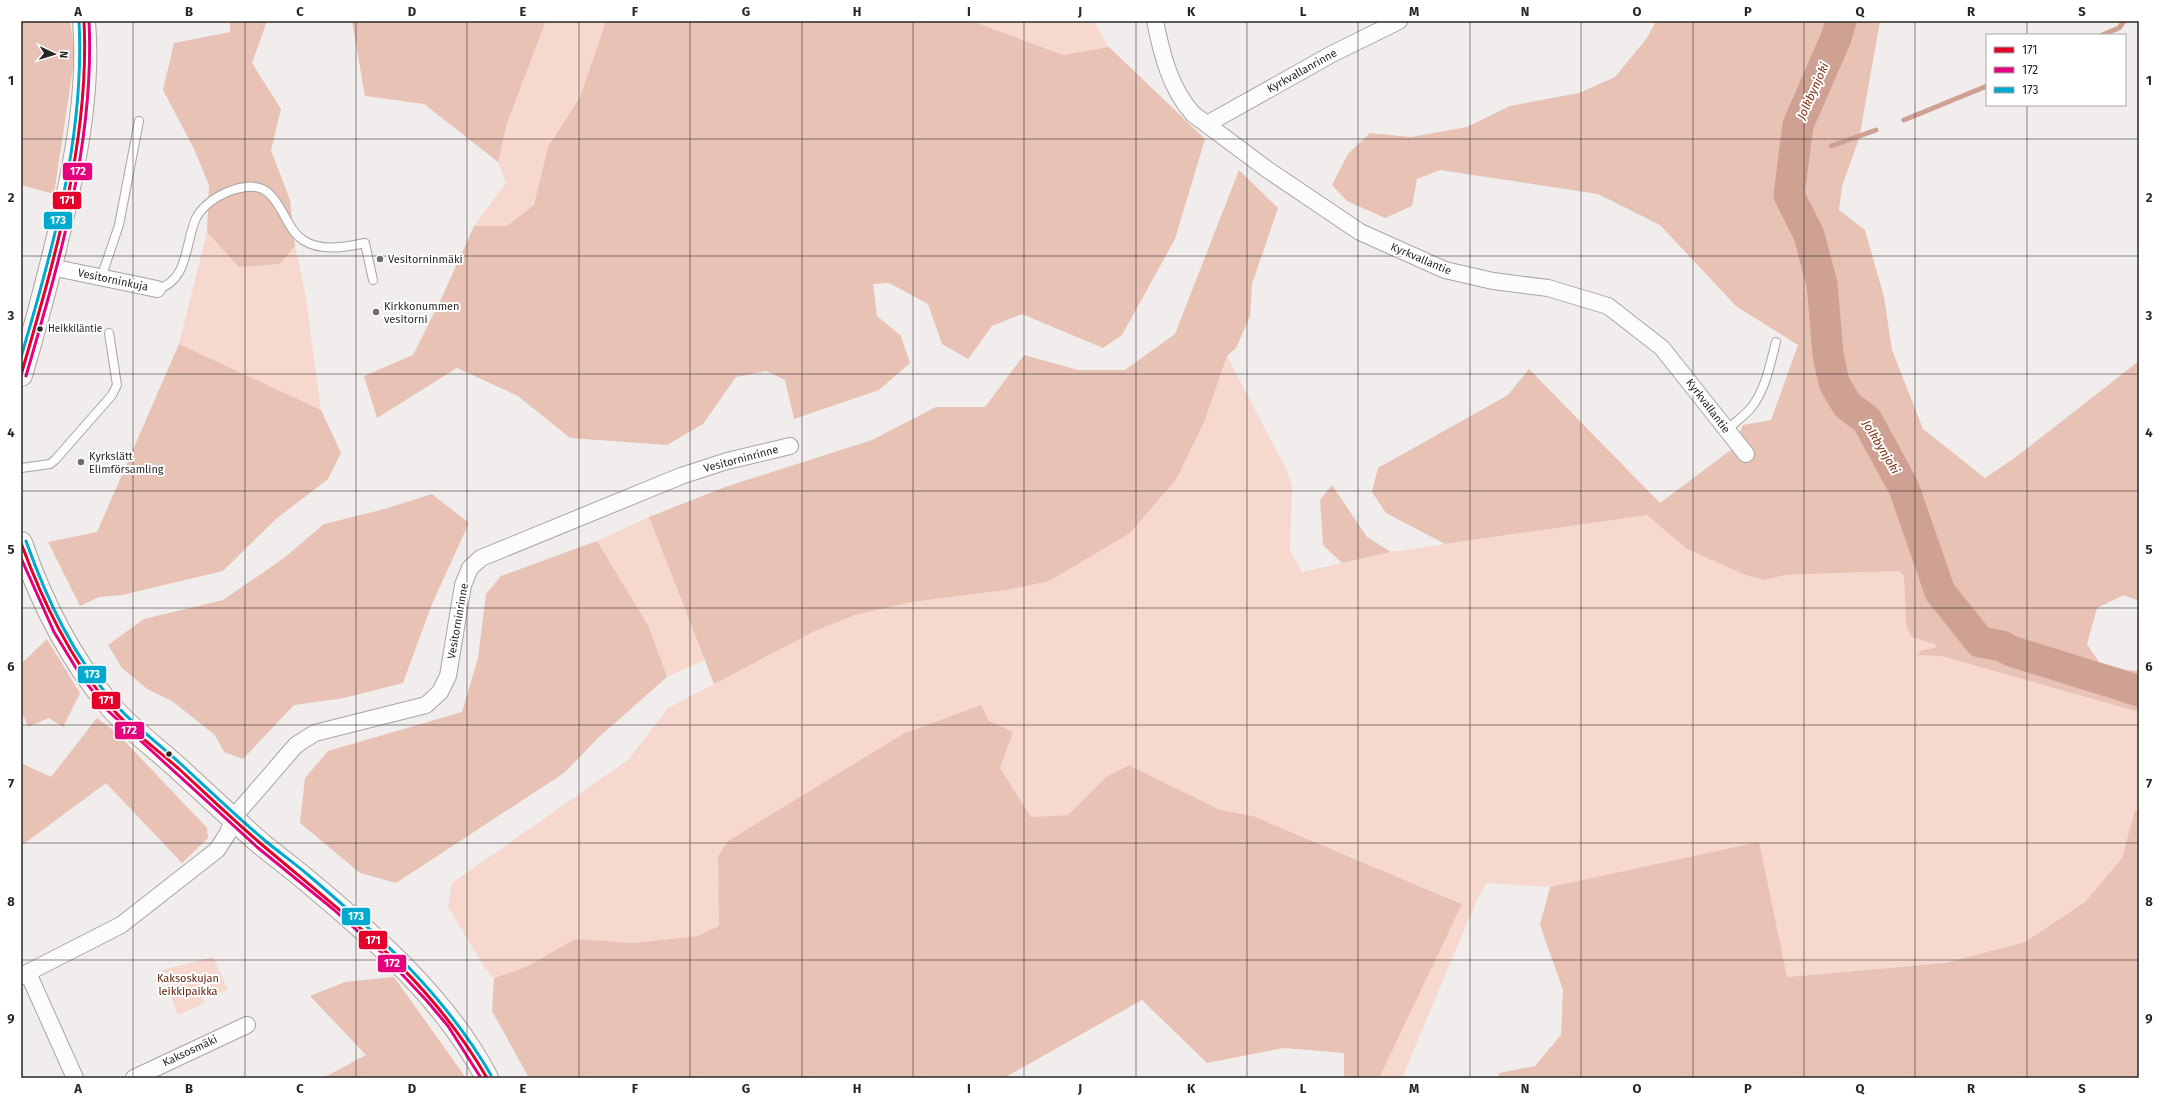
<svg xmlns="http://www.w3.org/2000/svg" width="2160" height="1099" font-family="'Fira Sans',sans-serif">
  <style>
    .green { fill: #f7d8ce }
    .forest { fill: #e7c2b5 }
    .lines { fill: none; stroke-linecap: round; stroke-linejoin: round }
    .stream { stroke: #cfa192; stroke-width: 5 }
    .river { stroke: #cfa192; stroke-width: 31 }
    .service-casing { stroke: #a8a5a4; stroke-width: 10 }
    .minor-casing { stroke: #a8a5a4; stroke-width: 18 }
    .secondary-casing { stroke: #a8a5a4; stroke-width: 24 }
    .service { stroke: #fdfcfc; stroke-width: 8 }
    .minor { stroke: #fdfcfc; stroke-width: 16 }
    .secondary { stroke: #faf7f6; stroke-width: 22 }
    .bus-1-casing { stroke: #fff; stroke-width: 6 }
    .bus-2-casing { stroke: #fff; stroke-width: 6 }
    .bus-3-casing { stroke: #fff; stroke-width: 6 }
    .bus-1 { stroke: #e4002b; stroke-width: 3 }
    .bus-2 { stroke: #e5007d; stroke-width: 3 }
    .bus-3 { stroke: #00a9ce; stroke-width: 3 }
    .grid { fill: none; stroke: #292726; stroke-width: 1; stroke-opacity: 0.55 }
    .poi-dot { fill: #6f6c6b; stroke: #fff; stroke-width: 1.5 }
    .bus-dot { fill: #292726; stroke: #fff; stroke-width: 1.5 }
    .labels { text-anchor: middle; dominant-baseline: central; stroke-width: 4; stroke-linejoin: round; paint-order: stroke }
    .bus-label { font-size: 10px; fill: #292726; stroke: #fff; text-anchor: start }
    .street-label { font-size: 11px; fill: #292726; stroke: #fff }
    .poi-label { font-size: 11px; fill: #292726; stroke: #fff; text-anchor: start }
    .park-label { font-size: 11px; fill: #5e230d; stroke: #fff }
    .water-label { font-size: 12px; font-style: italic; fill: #7e3114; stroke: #fff }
    .line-badge { stroke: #fff; stroke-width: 1.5 }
    .badge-label { font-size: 11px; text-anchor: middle; font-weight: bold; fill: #fff }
    .neatline { fill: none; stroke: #292726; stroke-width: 1.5 }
    .grid-label { font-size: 13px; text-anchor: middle; font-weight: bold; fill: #292726 }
  </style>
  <rect width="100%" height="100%" fill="#f1edec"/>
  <g class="green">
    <path d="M546 21H606L580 97 548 147 534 205 507 226H474L506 183 498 162 507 123Z"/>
    <path d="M972 21H1093L1109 47 1063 55Z"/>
    <path d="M207 232 240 267 280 264 295 246 305 292 321 410 179 344Z"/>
    <path d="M1227 356 1286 469 1292 485 1290 551 1302 572 1391 552 1647 515 1687 549 1745 575 1765 580 1785 575 1900 571 1904 576 1906 625 1937 647 1920 651 1917 655 1941 656 2139 712V810L2135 811 2122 858 2085 902 2025 942 1945 963 1787 977 1758 843 1550 887 1486 883 1476 902 1402 1078H1379L1461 903 1253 816 1220 810 1129 765 1106 777 1068 815 1031 817 1000 768 1013 732 988 720 718 857 719 926 697 936 634 943 575 939 526 967 494 978 485 968 448 907 452 883 628 760 668 708 815 631 855 615 912 602 1006 590 1177 478 1205 420Z"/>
    <path d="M649 517 704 660 667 677 649 627 597 541Z"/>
    <path d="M213 957 228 990 202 998 205 1003 178 1015 162 970Z"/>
  </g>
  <g class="forest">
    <path d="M21 21H70L75 54 54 194 21 185Z"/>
    <path d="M230 21H267L252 63 281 109 271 150 290 200 295 246 280 264 239 267 207 232 209 185 194 149 163 90 174 43 230 32Z"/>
    <path d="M352 21H546L507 123 498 162 424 104 365 96Z"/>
    <path d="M606 21H972L1063 55 1109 47 1205 139 1175 239 1122 335 1103 348 1022 314 992 326 968 359 942 344 928 304 889 283 873 284 877 316 901 336 910 363 879 390 794 419 785 380 766 371 736 377 703 424 667 445 570 438 518 396 457 368 377 418 364 376 413 355 443 295 474 226H507L534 205 548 147 580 97Z"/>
    <path d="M1656 21H1880L1859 139 1842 186 1839 210 1865 230 1884 297 1892 350 1923 429 1985 478 2016 457 2139 361V601L2124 595 2097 608 2087 644 2099 662 2127 670 2139 671V712L1941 656 1917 655 1920 651 1937 647 1934 644 1912 637 1906 625 1904 576 1899 571 1785 575 1765 580 1745 575 1687 549 1647 515 1445 544 1386 513 1372 492 1378 468 1508 395 1529 369 1660 503 1732 449 1743 425 1771 420 1798 345 1736 306 1660 225 1598 194 1440 170 1417 179 1412 206 1385 218 1347 201 1332 185 1348 154 1370 133 1411 137 1467 127 1510 106 1579 93 1615 77 1647 38Z"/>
    <path d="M1239 170 1278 208 1252 284 1250 316 1236 348 1227 356 1205 420 1177 478 1130 533 1049 581 1006 590 912 602 855 615 815 631 714 684 649 517 725 487 872 440 936 407H985L1024 355 1078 370H1125L1175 334Z"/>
    <path d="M179 344 321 410 341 453 328 479 276 519 223 571 122 595 99 597 80 606 48 542 97 532Z"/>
    <path d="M1332 485 1367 537 1391 552 1342 563 1323 545 1320 500Z"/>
    <path d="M432 494 469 523 432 604 403 683 344 698 294 705 243 759 224 752 215 735 172 701 147 689 122 668 108 645 144 619 223 600 284 558 324 524 381 510Z"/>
    <path d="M597 541 649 627 667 677 599 737 564 773 396 883 360 873 300 823 305 778 328 751 462 712 478 658 486 594 501 576Z"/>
    <path d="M47 639 80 693 63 727 49 718 28 727 21 710V664Z"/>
    <path d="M981 705 988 720 1013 732 1000 768 1031 817 1068 815 1106 777 1129 765 1220 810 1253 816 1462 904 1379 1078H1344V1053L1284 1048 1207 1063 1142 1000 1004 1078H529L492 1011 494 978 526 967 575 939 634 943 697 936 719 926 718 857 728 841 903 734Z"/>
    <path d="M97 718 117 733 207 828 208 838 182 863 106 783 21 846V763L51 777Z"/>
    <path d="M2135 810H2139V1078H1499V1073L1535 1066 1561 1035 1563 990 1540 925 1550 887 1759 842 1787 977 1945 963 2025 942 2085 902 2122 858Z"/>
    <path d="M394 977 466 1078H323L366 1055 310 996 345 982Z"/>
  </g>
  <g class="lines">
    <g class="stream">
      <path d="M2102 35 2119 28 2124 21"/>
      <path d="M1904 120 1987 86"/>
      <path d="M1831 146 1876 130"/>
    </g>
    <path class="river" d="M1841 21 1836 38 1798 125 1789 195 1809 235 1822 284 1828 354 1834 383 1847 405 1867 420 1904 488 1940 592 1980 642 2002 646 2011 651 2139 691"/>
    <defs>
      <g id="service">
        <path d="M101 278 119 225 139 121"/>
        <path d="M157 289C189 281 185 242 196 218 205 201 228 189 246 187 280 182 282 227 303 240 321 252 346 247 365 243L373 280"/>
        <path d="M1726 431C1734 423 1744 416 1751 408 1766 389 1770 364 1776 342"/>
        <path d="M21 468 50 464 55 460 112 395 117 385 109 333"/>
      </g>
      <g id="minor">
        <path d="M1155 21C1162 55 1170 88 1193 114L1268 170 1360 232 1445 270 1493 281 1548 288 1608 306 1662 348 1746 454"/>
        <path d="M1207 124 1332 54 1399 21"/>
        <path d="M51 267 157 289"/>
        <path d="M28 973 75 1078"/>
        <path d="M21 976 121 925 217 850 228 833 233 818 296 745 315 733 426 705 440 692 448 676 463 585 470 568 481 558 681 476 727 461 790 446"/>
        <path d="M134 1078 247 1025"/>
      </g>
      <g id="secondary">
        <path d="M21 375C38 318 53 260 66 202 79 142 89 82 84 21"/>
        <path d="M21 543C41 601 71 660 111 707 130 729 156 748 178 768 205 793 232 818 260 843 277 857 295 870 311 884 377 939 447 1001 487 1078"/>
      </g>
    </defs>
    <use href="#service" class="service-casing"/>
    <use href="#minor" class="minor-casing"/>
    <use href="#secondary" class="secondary-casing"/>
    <use href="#service" class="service"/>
    <use href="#minor" class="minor"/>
    <use href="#secondary" class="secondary"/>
    <defs>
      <g id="bus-1">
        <path d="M21 375C54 261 90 141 84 21"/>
        <path d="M21 543C43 602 70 659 111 707 130 730 155 748 178 768 205 793 232 819 260 843 348 918 428 976 487 1078"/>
      </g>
      <g id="bus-2">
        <path d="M26 376C59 262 95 142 89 21"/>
        <path d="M21 558 54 632 79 673 107 710 257 847 333 909 382 953 427 1001 448 1026 481 1078"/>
      </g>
      <g id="bus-3">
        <path d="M21 357C53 249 85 135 79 21"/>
        <path d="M26 541C47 600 74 658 116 705 136 727 160 745 182 765 209 790 235 815 262 838 277 851 293 862 307 874 379 935 444 994 491 1075"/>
      </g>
    </defs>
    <use href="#bus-1" class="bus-1-casing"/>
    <use href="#bus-2" class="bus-2-casing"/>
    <use href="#bus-3" class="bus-3-casing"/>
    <use href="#bus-1" class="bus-1"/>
    <use href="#bus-2" class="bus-2"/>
    <use href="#bus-3" class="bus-3"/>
  </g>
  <path class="grid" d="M133 21V1078M245 21V1078M356 21V1078M467 21V1078M579 21V1078M690 21V1078M802 21V1078M913 21V1078M1024 21V1078M1136 21V1078M1247 21V1078M1358 21V1078M1470 21V1078M1581 21V1078M1693 21V1078M1804 21V1078M1915 21V1078M2027 21V35M2027 105V1078M21 139H2139M21 256H2139M21 374H2139M21 491H2139M21 608H2139M21 725H2139M21 843H2139M21 960H2139"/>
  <g class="poi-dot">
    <circle cx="380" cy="259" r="4"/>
    <circle cx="376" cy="312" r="4"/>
    <circle cx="81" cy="462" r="4"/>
  </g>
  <g class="bus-dot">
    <circle cx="40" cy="329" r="3.5"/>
    <circle cx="169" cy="754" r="3.5"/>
  </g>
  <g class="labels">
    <g class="bus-label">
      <text x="48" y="329">Heikkiläntie</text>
    </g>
    <g class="street-label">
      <text transform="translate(1302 71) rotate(-29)">Kyrkvallanrinne</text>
      <text transform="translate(1421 259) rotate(23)">Kyrkvallantie</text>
      <text transform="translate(113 280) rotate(12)">Vesitorninkuja</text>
      <text transform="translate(1708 406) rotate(53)">Kyrkvallantie</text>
      <text transform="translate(741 459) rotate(-15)">Vesitorninrinne</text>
      <text transform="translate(458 621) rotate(-80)">Vesitorninrinne</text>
      <text transform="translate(190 1051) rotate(-25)">Kaksosmäki</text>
    </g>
    <g class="poi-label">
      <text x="388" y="259">Vesitorninmäki</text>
      <text x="384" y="306">Kirkkonummen<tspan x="384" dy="13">vesitorni</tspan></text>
      <text x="89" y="456">Kyrkslätt<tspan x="89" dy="13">Elimförsamling</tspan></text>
    </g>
    <g class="park-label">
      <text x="188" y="978">Kaksoskujan<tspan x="188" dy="13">leikkipaikka</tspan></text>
    </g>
    <g class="water-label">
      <text transform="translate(1813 91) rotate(-66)">Jolkbynjoki</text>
      <text transform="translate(1881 447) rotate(59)">Jolkbynjoki</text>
    </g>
  </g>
  <g class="line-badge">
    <rect x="62" y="162" width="31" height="19" rx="4" fill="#e5007d"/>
    <rect x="52" y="191" width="30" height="19" rx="4" fill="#e4002b"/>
    <rect x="43" y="211" width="30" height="19" rx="4" fill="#00a9ce"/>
    <rect x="77" y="665" width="30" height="19" rx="4" fill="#00a9ce"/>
    <rect x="91" y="691" width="30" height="19" rx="4" fill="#e4002b"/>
    <rect x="114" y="721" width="31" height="19" rx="4" fill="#e5007d"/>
    <rect x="341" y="907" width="30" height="19" rx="4" fill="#00a9ce"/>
    <rect x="358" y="930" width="30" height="20" rx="4" fill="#e4002b"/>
    <rect x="377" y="954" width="30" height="19" rx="4" fill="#e5007d"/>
  </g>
  <g class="badge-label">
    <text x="78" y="175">172</text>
    <text x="67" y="204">171</text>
    <text x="58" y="224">173</text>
    <text x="92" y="678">173</text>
    <text x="106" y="704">171</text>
    <text x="129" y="734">172</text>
    <text x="356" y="920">173</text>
    <text x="373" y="944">171</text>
    <text x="392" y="967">172</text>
  </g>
  <rect width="2160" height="1099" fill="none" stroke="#ffffff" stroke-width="44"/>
  <rect x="1986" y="34" width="140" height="72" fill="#ffffff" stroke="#a9a9a8"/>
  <rect x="1994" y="47" width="20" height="6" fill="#e4002b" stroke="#a9a9a8"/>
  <text x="2022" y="54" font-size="12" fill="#292726">171</text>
  <rect x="1994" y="67" width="20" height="6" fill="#e5007d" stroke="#a9a9a8"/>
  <text x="2022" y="74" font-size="12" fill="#292726">172</text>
  <rect x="1994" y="87" width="20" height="6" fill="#00a9ce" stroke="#a9a9a8"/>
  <text x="2022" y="94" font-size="12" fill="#292726">173</text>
  <g transform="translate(54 54) rotate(94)" stroke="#ffffff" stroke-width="3" paint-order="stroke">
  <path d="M0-3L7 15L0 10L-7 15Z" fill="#292726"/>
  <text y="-6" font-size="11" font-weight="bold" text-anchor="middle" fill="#292726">N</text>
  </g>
  <rect x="22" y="22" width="2116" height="1055" class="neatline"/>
  <g class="grid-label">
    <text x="78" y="16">A</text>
    <text x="189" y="16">B</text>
    <text x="300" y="16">C</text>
    <text x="412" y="16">D</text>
    <text x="523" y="16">E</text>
    <text x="635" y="16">F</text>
    <text x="746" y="16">G</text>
    <text x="857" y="16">H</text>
    <text x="969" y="16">I</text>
    <text x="1080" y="16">J</text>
    <text x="1191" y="16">K</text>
    <text x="1303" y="16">L</text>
    <text x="1414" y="16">M</text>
    <text x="1525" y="16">N</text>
    <text x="1637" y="16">O</text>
    <text x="1748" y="16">P</text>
    <text x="1860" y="16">Q</text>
    <text x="1971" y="16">R</text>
    <text x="2082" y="16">S</text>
    <text x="11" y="85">1</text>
    <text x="2149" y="85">1</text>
    <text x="11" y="202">2</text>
    <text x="2149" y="202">2</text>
    <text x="11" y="320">3</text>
    <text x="2149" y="320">3</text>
    <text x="11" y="437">4</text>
    <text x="2149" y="437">4</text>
    <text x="11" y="554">5</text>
    <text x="2149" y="554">5</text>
    <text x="11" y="671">6</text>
    <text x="2149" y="671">6</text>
    <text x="11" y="788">7</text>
    <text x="2149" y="788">7</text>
    <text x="11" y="906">8</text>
    <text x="2149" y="906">8</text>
    <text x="11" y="1023">9</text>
    <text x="2149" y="1023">9</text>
    <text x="78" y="1093">A</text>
    <text x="189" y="1093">B</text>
    <text x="300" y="1093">C</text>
    <text x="412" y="1093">D</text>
    <text x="523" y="1093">E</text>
    <text x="635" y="1093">F</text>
    <text x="746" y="1093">G</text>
    <text x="857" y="1093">H</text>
    <text x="969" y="1093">I</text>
    <text x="1080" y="1093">J</text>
    <text x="1191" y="1093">K</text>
    <text x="1303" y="1093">L</text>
    <text x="1414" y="1093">M</text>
    <text x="1525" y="1093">N</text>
    <text x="1637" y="1093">O</text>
    <text x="1748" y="1093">P</text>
    <text x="1860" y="1093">Q</text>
    <text x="1971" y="1093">R</text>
    <text x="2082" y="1093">S</text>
  </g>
</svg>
